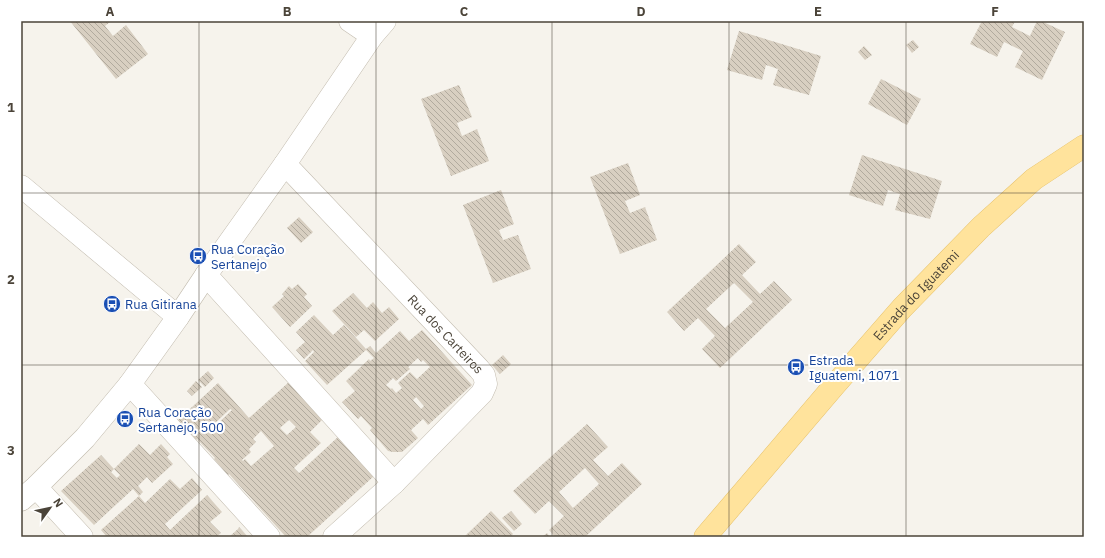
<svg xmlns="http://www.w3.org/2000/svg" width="1105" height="558" font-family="'IBM Plex Sans',sans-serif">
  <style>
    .building { fill: url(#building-back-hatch); fill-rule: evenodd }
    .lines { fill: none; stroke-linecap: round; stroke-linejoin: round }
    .minor-casing { stroke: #c2bbae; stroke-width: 23 }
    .tertiary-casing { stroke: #c2bbae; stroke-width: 23 }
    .primary-casing { stroke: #e6c16a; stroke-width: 23 }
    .minor { stroke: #fff; stroke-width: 22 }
    .tertiary { stroke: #fff; stroke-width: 22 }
    .primary { stroke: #ffe39c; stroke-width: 22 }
    .grid { fill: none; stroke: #4b4439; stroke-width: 1; stroke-opacity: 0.55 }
    .labels { text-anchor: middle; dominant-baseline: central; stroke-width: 4; stroke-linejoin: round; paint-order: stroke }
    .transit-label { font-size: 13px; fill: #164399; stroke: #fff; text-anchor: start }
    .street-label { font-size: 13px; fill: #4b4439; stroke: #fff }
    .neatline { fill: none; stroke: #4b4439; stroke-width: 1.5 }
    .grid-label { font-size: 13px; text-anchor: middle; font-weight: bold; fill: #4b4439 }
  </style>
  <defs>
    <pattern id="building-back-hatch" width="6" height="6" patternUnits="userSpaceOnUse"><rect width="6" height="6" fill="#d8cfc1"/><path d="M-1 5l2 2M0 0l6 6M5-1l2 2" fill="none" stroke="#b1aa9e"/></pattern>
  </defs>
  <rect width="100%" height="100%" fill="#f6f3ec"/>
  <g class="building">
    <path d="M70 21H111L105 26 113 36 126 25 148 54 116 79Z"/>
    <path d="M982 21H1015L1012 27 1030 36 1037 21H1041L1065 32 1042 80 1015 67 1023 51 1004 42 997 57 970 44Z"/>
    <path d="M739 31 821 56 809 95 773 85 778 69 766 65 762 80 727 70Z"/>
    <path d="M913 40 919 47 912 53 906 45Z"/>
    <path d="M864 46 872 55 865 60 858 52Z"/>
    <path d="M881 79 921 99 907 125 868 104Z"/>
    <path d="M459 85 472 117 457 123 462 136 477 129 489 161 451 176 421 99Z"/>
    <path d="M862 155 942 181 930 219 895 210 900 194 888 190 883 206 849 195Z"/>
    <path d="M628 163 640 195 625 201 630 213 645 207 657 240 620 254 590 177Z"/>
    <path d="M501 190 514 224 499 230 503 240 518 235 531 269 493 283 463 205Z"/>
    <path d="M299 217 313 232 301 243 287 228Z"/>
    <path d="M739 244 756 262 742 275 760 294 774 281 792 300 720 368 702 349 715 336 698 318 684 331 667 312ZM734 283 753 302 725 328 706 309Z"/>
    <path d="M298 284 307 294 304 297 312 306 290 327 272 307 284 296 282 294 289 286 292 289Z"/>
    <path d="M353 293 367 308 373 302 382 313 389 307 399 319 375 341 364 330 356 337 332 311Z"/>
    <path d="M314 315 333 335 344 325 366 349 370 346 376 353 400 331 409 341 422 330 472 385 428 425 423 419 411 430 418 438 402 452H393L388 451 370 430 372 428 361 416 358 419 342 402 355 391 346 381 369 359 370 361 374 358 366 350 327 385 305 361 314 352 313 350 304 359 296 350 305 342 296 332ZM418 358 421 362 423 360 430 367 417 379 410 372 398 383 402 388 396 393 392 388 391 389 386 385 393 378 396 381 410 369 408 367ZM416 397 424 406 421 409 413 400Z"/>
    <path d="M503 355 511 364 500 374 492 365Z"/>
    <path d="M208 371 214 378 205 387 198 380Z"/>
    <path d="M196 381 202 387 192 396 187 391Z"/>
    <path d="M289 382 322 420 310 432 321 443 294 468 299 473 338 437 374 476 307 537H286L229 474 228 475 214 459 215 458 197 439 196 440 178 420 218 383 249 418ZM230 409 232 410 212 429 211 427ZM289 420 296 427 287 435 280 428ZM261 431 274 446 251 466 245 459 243 461 242 460 251 452 249 449 256 442 253 439Z"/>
    <path d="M587 424 608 447 593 460 608 476 622 463 642 484 585 537H555L549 530 564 516 549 501 535 514 513 491ZM585 468 599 484 573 508 559 492Z"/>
    <path d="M139 444 150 455 161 444 170 454 167 457 173 464 152 483 147 477 138 486 143 492 139 496 133 489 94 525 61 491 101 455 114 469ZM114 469 120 475 117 478 111 472Z"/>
    <path d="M192 478 202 490 165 524 170 530 207 495 222 512 210 522 221 533 216 537H107L101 530 139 496 145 503 170 479 180 489Z"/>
    <path d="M491 511 513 534 510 537H464Z"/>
    <path d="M511 511 522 524 514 531 502 518Z"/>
    <path d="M239 527 248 537H229L238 529Z"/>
    <path d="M547 533 550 537H542Z"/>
  </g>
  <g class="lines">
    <defs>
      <g id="minor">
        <path d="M350 21 372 36"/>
        <path id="s1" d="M285 164 479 369 484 375 486 384 482 393 394 483 334 537"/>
        <path d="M21 186 178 317"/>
        <path d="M206 275 394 483"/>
        <path d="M130 384 269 537"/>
        <path d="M36 487 82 537"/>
      </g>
      <path id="tertiary" d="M21 500 36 487 85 438 130 384 178 317 206 275 285 164 372 36 385 21"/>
      <g id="primary">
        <path id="s2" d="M705 537 833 387 902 308 981 227 1034 179 1084 146"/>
      </g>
    </defs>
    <use href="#minor" class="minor-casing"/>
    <use href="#tertiary" class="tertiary-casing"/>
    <use href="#primary" class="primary-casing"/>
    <use href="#minor" class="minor"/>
    <use href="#tertiary" class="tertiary"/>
    <use href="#primary" class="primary"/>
  </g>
  <path class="grid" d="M199 21V537M376 21V537M552 21V537M729 21V537M906 21V537M21 193H1084M21 365H1084"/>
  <defs>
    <symbol id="bus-disc" viewBox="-11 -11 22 22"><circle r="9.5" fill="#1a4fb4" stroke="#fff"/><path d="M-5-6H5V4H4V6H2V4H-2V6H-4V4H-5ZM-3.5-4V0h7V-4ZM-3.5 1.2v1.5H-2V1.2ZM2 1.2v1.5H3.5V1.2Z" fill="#fff"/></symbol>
  </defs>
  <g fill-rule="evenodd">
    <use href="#bus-disc" x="188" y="246" width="20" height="20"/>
    <use href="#bus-disc" x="102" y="294" width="20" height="20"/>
    <use href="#bus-disc" x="786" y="357" width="20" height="20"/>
    <use href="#bus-disc" x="115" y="409" width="20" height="20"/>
  </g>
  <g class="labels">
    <g class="transit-label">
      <text x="211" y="249">Rua Coração<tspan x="211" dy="15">Sertanejo</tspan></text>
      <text x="125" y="304">Rua Gitirana</text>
      <text x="809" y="360">Estrada<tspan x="809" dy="15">Iguatemi, 1071</tspan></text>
      <text x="138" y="412">Rua Coração<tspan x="138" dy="15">Sertanejo, 500</tspan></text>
    </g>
    <g class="street-label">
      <text stroke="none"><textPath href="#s2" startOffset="321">Estrada do Iguatemi</textPath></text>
      <text stroke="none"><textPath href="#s1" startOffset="234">Rua dos Carteiros</textPath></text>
    </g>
  </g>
  <rect width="1105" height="558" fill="none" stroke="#ffffff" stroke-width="44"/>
  <g transform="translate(50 508) rotate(57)" stroke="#ffffff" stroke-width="3" paint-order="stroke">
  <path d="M0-3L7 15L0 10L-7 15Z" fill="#4b4439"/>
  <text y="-6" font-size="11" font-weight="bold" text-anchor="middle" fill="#4b4439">N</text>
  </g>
  <rect x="22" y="22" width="1061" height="514" class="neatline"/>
  <g class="grid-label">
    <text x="110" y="16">A</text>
    <text x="287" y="16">B</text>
    <text x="464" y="16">C</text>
    <text x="641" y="16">D</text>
    <text x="818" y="16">E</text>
    <text x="995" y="16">F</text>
    <text x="11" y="112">1</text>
    <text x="11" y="284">2</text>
    <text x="11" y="455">3</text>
  </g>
</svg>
